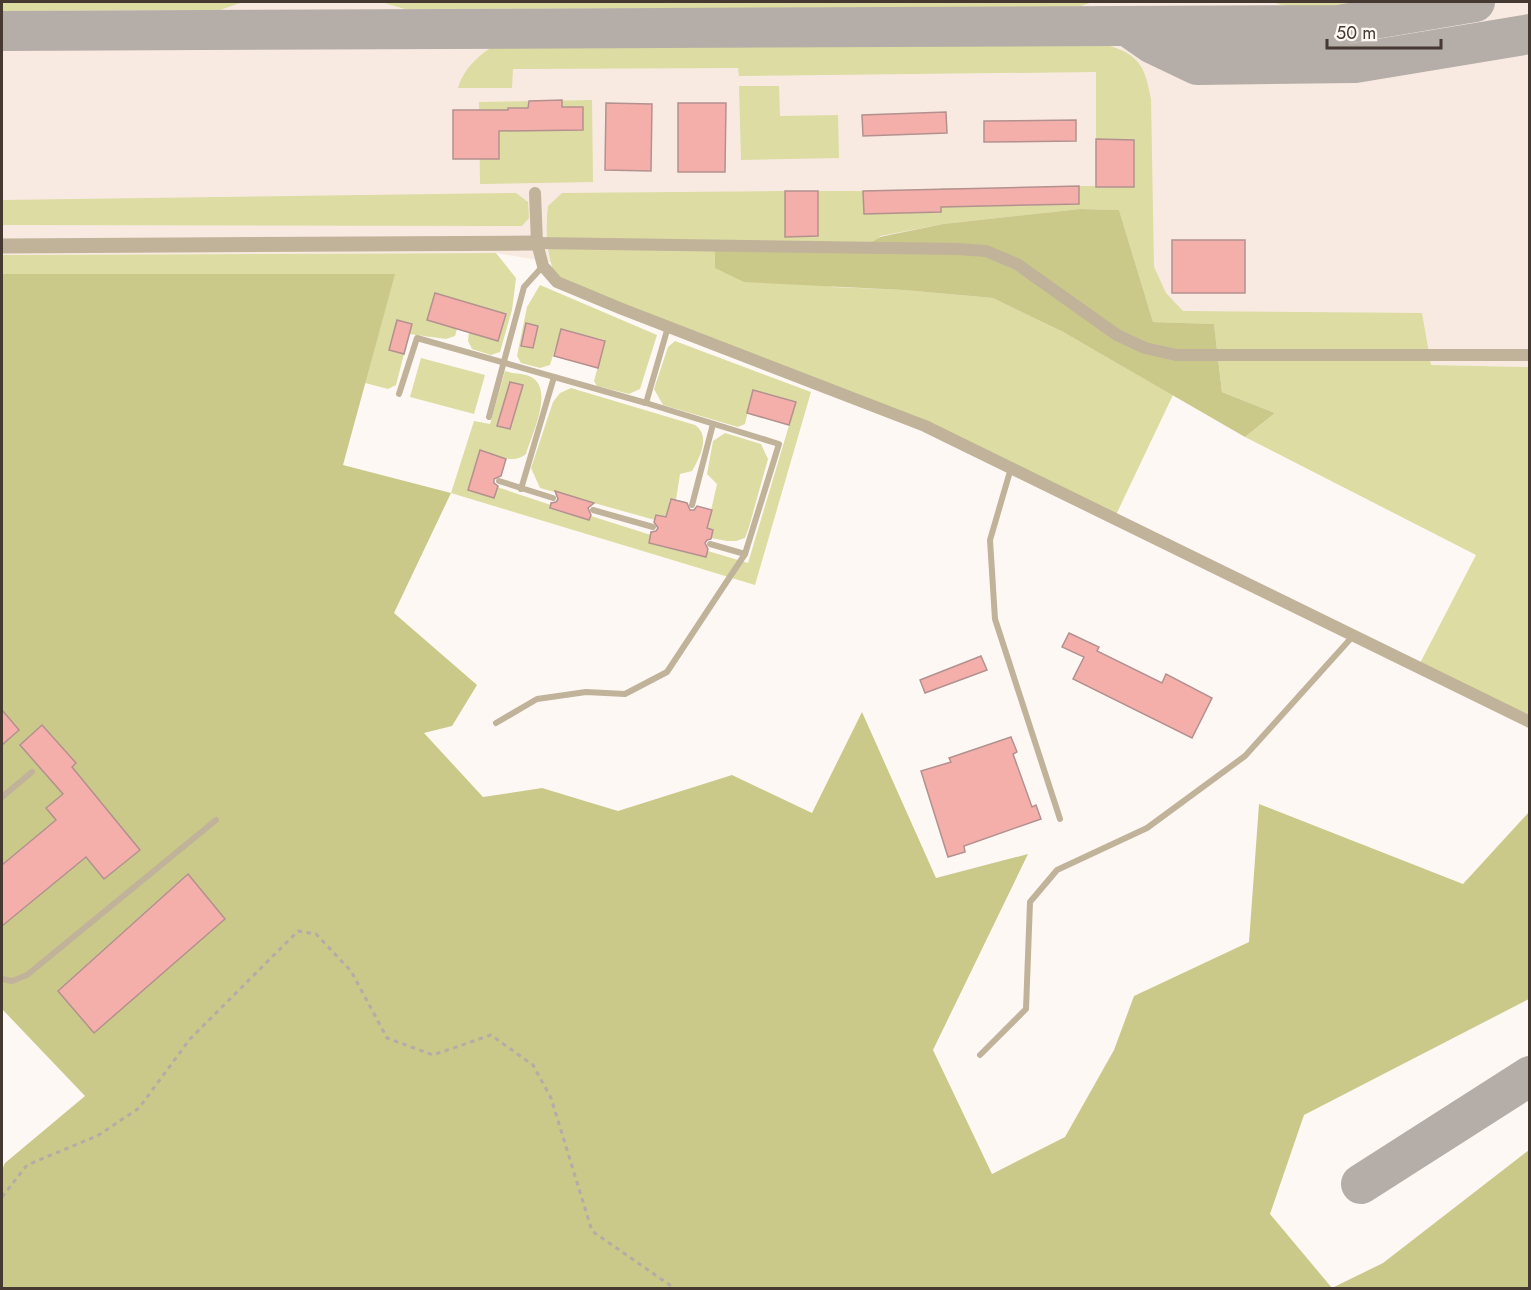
<svg xmlns="http://www.w3.org/2000/svg" width="1531" height="1290" font-family="Jost,sans-serif">
  <style>
    .built { fill: #f9eae1 }
    .green { fill: #dcdca3 }
    .forest { fill: #cac98a }
    .lines { fill: none; stroke-linecap: round; stroke-linejoin: round }
    .taxiway { stroke: #b5ada8; stroke-width: 40 }
    .building { fill: #f4afab; stroke: #b3918f; stroke-width: 1.5 }
    .path { stroke: #b4aca7; stroke-width: 3; stroke-dasharray: 4.5 4.5; stroke-linecap: butt }
    .service { stroke: #c1b29a; stroke-width: 6 }
    .minor { stroke: #c1b29a; stroke-width: 12 }
    .tertiary { stroke: #c1b29a; stroke-width: 15 }
  </style>
  <rect width="100%" height="100%" fill="#fef8f4"/>
  <path class="built" d="M2 2H1529V367L1431 365 549 262 496 253 2 255Z"/>
  <g class="green">
    <path d="M2 2H243L220 10 2 11Z"/>
    <path d="M381 2H1093L1081 6 1062 7 405 9Z"/>
    <path d="M1271 2H1369C1337 7 1303 12 1271 2Z"/>
    <path d="M1076 40C1102 44 1135 46 1145 75 1148 83 1149 91 1151 99L1154 267 1166 293 1183 311 1422 313 1431 365 1529 367V722L1418 667 1476 555 1245 437 1275 413 1222 392 1214 324 1153 322 1119 210 1080 209 943 224 880 236 831 287 904 290 993 298 1063 332 1173 395 1114 519 925 426 557 282C547 257 545 232 548 206L562 193 785 191 786 237 818 236V191H863L864 214 941 212V188H955L956 207 1079 204V186H1096V72L739 76 738 68 513 69 512 88H458C465 65 482 53 501 41Z"/>
    <path d="M739 86H779L780 116 838 115 839 158 741 160Z"/>
    <path d="M592 100 593 182 480 184 479 102Z"/>
    <path d="M516 193 528 202 529 218 522 226 2 225V200Z"/>
    <path d="M496 253 516 278 512 310 500 352 491 355 472 349 468 341 469 332 498 340 506 314 435 293 427 320 457 329 455 336 446 339 409 334 397 321 389 350 404 354 396 385 388 389 365 383 394 274H2V255Z"/>
    <path d="M540 285 657 335 640 389 629 394 597 386 594 381 605 340 561 329 550 365 540 368 521 363 517 356 527 307Z"/>
    <path d="M675 341 811 392 755 585 451 493 474 421 490 424 505 371C513 374 526 373 533 378 553 392 532 434 526 454 514 465 494 455 480 450L468 490 493 498 497 487 551 505 550 509 589 520 591 516 651 535 649 543 706 557 708 551 748 563 796 402 753 390 745 424 738 427 663 405 654 389 668 347Z"/>
    <path d="M421 358 485 375 474 414 410 397Z"/>
    <path d="M571 388 695 425C711 436 700 457 692 471L680 474 676 500 670 499 666 517 655 520 540 488 531 468 553 402 560 393Z"/>
    <path d="M725 433 761 444 768 459 749 527 745 538 736 541H727L711 538 713 530 707 528 717 484 707 474 713 441Z"/>
  </g>
  <g class="forest">
    <path d="M1080 209 1119 210 1153 322 1214 324 1222 392 1275 413 1245 437 1063 332 993 298 904 290 744 282 715 268V242L863 248 880 237 943 224Z"/>
    <path d="M2 274H395L343 465 451 493 394 613 477 685 452 726 424 733 483 797 542 788 618 811 732 775 812 813 862 712 936 878 1028 854 933 1050 992 1174 1065 1137 1114 1050 1134 996 1249 942 1259 804 1463 884 1529 812V999L1304 1115 1270 1214 1332 1288 1383 1263 1529 1150V1288H2V1170L5 1163 85 1096 2 1009Z"/>
  </g>
  <g class="lines">
    <g class="taxiway">
      <path d="M1127 26 1153 44 1197 65 1355 63 1530 34"/>
      <path d="M2 31 1339 25 1475 2"/>
      <path d="M1361 1184 1530 1076"/>
    </g>
  </g>
  <g class="building">
    <path d="M562 100V107H583V130L499 131V159H453V110H508V108H528L529 101Z"/>
    <path d="M606 103 652 104 651 171 605 170Z"/>
    <path d="M678 103H726L725 172H678Z"/>
    <path d="M946 112 947 133 863 136 862 115Z"/>
    <path d="M1076 120V141L984 142V121Z"/>
    <path d="M1096 139 1134 140V187H1096Z"/>
    <path d="M1079 186V204L941 207V212L864 214 863 191Z"/>
    <path d="M785 191H818V236L785 237Z"/>
    <rect x="1172" y="240" width="73" height="53"/>
    <path d="M435 293 506 314 498 341 427 320Z"/>
    <path d="M397 320 412 324 404 354 389 350Z"/>
    <path d="M526 323 538 326 533 348 521 346Z"/>
    <path d="M561 329 605 341 598 368 554 356Z"/>
    <path d="M510 382 523 385 510 429 497 426Z"/>
    <path d="M753 390 796 402 789 425 747 413Z"/>
    <path d="M480 450 506 459 501 476 494 479V483L498 486 494 498 468 490Z"/>
    <path d="M555 491 594 503 588 508 591 515 589 520 550 508 551 503 556 502 558 499Z"/>
    <path d="M671 499 687 503 690 510H694L697 506 712 510 707 528 713 530 711 539 707 540 705 543 708 549 706 557 649 543 651 532 656 531 658 528 654 522 656 515 666 517Z"/>
    <path d="M1069 633 1099 647 1097 651 1162 683 1166 674 1212 698 1192 738 1073 679 1084 657 1062 647Z"/>
    <path d="M981 656 987 670 925 693 920 680Z"/>
    <path d="M2 710 19 730 2 745Z"/>
    <path d="M42 725 76 763 72 767 140 850 104 879 86 857 2 926V865L56 820 46 808 63 794 20 745Z"/>
    <path d="M1011 737 1017 752 1013 754 1032 807 1036 805 1041 819 964 846 965 852 948 857 921 771 951 762 949 758Z"/>
    <path d="M188 874 225 919 94 1033 58 991Z"/>
  </g>
  <g class="lines">
    <path class="path" d="M2 1197 27 1165 97 1136 139 1108 190 1039 298 931 316 934 351 971 387 1038 433 1055 491 1035 533 1065 551 1098 592 1231 674 1288"/>
    <g class="service">
      <path d="M399 394 417 338 646 403 779 444 745 554 710 544"/>
      <path d="M646 403 668 327"/>
      <path d="M489 417 524 287 543 266"/>
      <path d="M1011 468 990 540 995 619 1060 819"/>
      <path d="M499 481 553 498"/>
      <path d="M521 489 554 377"/>
      <path d="M692 505 713 424"/>
      <path d="M593 510 653 527"/>
      <path d="M496 723 537 699 586 692 625 694 667 672 745 554"/>
      <path d="M2 797 32 772"/>
      <path d="M2 979 12 981 27 975 216 820"/>
      <path d="M980 1055 1026 1009 1030 902 1057 870 1147 828 1245 756 1353 636"/>
    </g>
    <g class="minor">
      <path d="M535 193 537 243 543 266 557 282 622 309 925 426 1530 722"/>
      <path d="M537 243 957 249 986 251 1017 264 1117 335 1145 348 1176 355H1530"/>
    </g>
    <path class="tertiary" d="M2 246 537 243"/>
  </g>
  <rect width="1531" height="1290" fill="none" stroke="#453932" stroke-width="6"/>
  <path d="M1327 39v9h114v-9" fill="none" stroke="#453932" stroke-width="3"/>
  <text x="1336" y="39" font-size="18" fill="#453932" stroke="#fef8f4" stroke-width="4.5" paint-order="stroke">50 m</text>
</svg>
